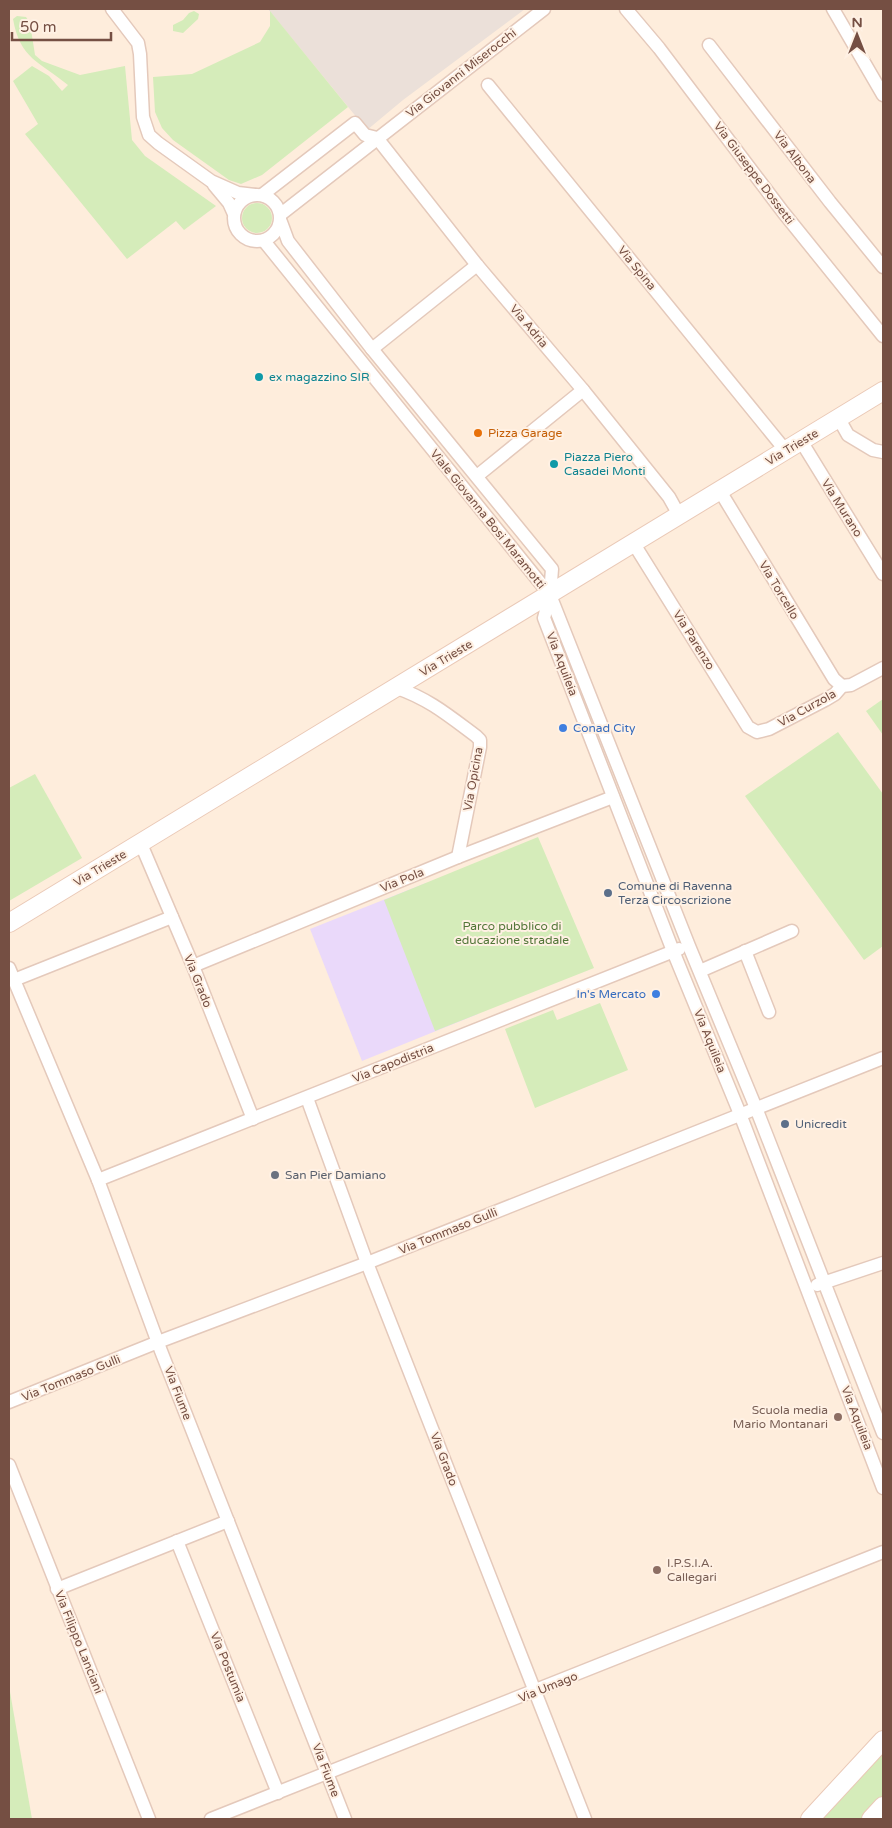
<svg xmlns="http://www.w3.org/2000/svg" width="892" height="1828" font-family="'Varela Round',sans-serif">
  <style>
    .industrial { fill: #ebe0d9 }
    .education { fill: #ead9fa }
    .green { fill: #d5ecba }
    .lines { fill: none; stroke-linecap: round; stroke-linejoin: round }
    .street-casing { stroke: #e4c9bb; stroke-width: 15 }
    .secondary-casing { stroke: #eac9b7; stroke-width: 20 }
    .street { stroke: #fff; stroke-width: 12 }
    .secondary { stroke: #fff; stroke-width: 18 }
    .culture-dot { fill: #0f9aa8; stroke: #fff1e4; stroke-width: 2 }
    .food-dot { fill: #e8710a; stroke: #fff1e4; stroke-width: 2 }
    .shop-dot { fill: #3f7fe0; stroke: #fff1e4; stroke-width: 2 }
    .service-dot { fill: #5c6f8a; stroke: #fff1e4; stroke-width: 2 }
    .worship-dot { fill: #6b7280; stroke: #fff1e4; stroke-width: 2 }
    .education-dot { fill: #8d6e63; stroke: #fff1e4; stroke-width: 2 }
    .labels { text-anchor: middle; dominant-baseline: central; stroke-width: 4; stroke-linejoin: round; paint-order: stroke }
    .street-label { font-size: 12px; fill: #754f43; stroke: #fff1e4 }
    .culture-label { font-size: 12px; fill: #0d838f; stroke: #fff1e4; text-anchor: start }
    .food-label { font-size: 12px; fill: #c56008; stroke: #fff1e4; text-anchor: start }
    .shop-label { font-size: 12px; fill: #366cbe; stroke: #fff1e4; text-anchor: start }
    .service-label { font-size: 12px; fill: #4e5e75; stroke: #fff1e4; text-anchor: start }
    .park-label { font-size: 12px; fill: #527638; stroke: #fff1e4 }
    .worship-label { font-size: 12px; fill: #5b616d; stroke: #fff1e4; text-anchor: start }
    .education-label { font-size: 12px; fill: #785e54; stroke: #fff1e4; text-anchor: end }
  </style>
  <rect width="100%" height="100%" fill="#feeddc"/>
  <path class="industrial" d="M268 9H525L403 100 367 130Z"/>
  <path class="education" d="M426 883 478 1014 362 1061 310 929Z"/>
  <g class="green">
    <path d="M194 11 199 14 198 19 183 33 173 31V25L183 20 189 13Z"/>
    <path d="M270 11 348 107 262 175 241 184 229 180 173 140 162 128 155 112 153 77 192 74 260 42 270 26Z"/>
    <path d="M17 16 26 17 30 23 35 55 42 61 80 75 125 66 132 140 145 156 216 206 184 230 176 221 127 259 25 134 38 124 13 81 32 66 49 76 62 91 68 85C40 62 20 59 13 19Z"/>
    <circle cx="257" cy="218" r="15"/>
    <path d="M883 699V735L866 711Z"/>
    <path d="M838 732 883 794V946L864 960 745 796Z"/>
    <path d="M35 774 82 858 9 901V788Z"/>
    <path d="M538 837 594 968 435 1031 384 900Z"/>
    <path d="M600 1003 628 1070 535 1108 505 1029 553 1010 557 1020Z"/>
    <path d="M9 1686 32 1819H9Z"/>
    <path d="M883 1750V1796L861 1819H818Z"/>
  </g>
  <g class="lines">
    <defs>
      <g id="street">
        <path d="M112 9 138 43 140 54 143 117 149 135 158 143 211 181 238 193 255 195"/>
        <path d="M626 9 659 48 783 212 883 336"/>
        <path d="M833 9 883 95"/>
        <path d="M709 45 830 202 883 267"/>
        <path d="M488 85 786 451"/>
        <path d="M377 138 477 265 583 390 669 497 679 515"/>
        <path d="M214 185 229 203 234 214"/>
        <circle cx="257" cy="218" r="23"/>
        <path d="M262 195 355 123 365 135 377 138"/>
        <path d="M281 214 544 9"/>
        <path d="M281 222 288 241 372 349 552 569 550 595 544 618 673 951 740 1114 883 1488"/>
        <path d="M264 241 550 595 689 946 756 1108 883 1433"/>
        <path d="M372 349 477 265"/>
        <path d="M839 419 848 435 873 450 883 452"/>
        <path d="M801 441 883 574"/>
        <path d="M477 476 583 390"/>
        <path d="M720 491 834 679 842 686"/>
        <path d="M634 544 748 727 757 732 769 729 825 700 835 694 842 686 851 685 883 668"/>
        <path d="M397 688C429 699 449 716 476 736L480 740V747L458 857"/>
        <path d="M141 844 193 966 253 1119"/>
        <path d="M745 951 769 1012"/>
        <path d="M193 966 458 857 613 797"/>
        <path d="M9 968 98 1180 161 1351 345 1819"/>
        <path d="M700 971 792 931"/>
        <path d="M14 980 172 917"/>
        <path d="M307 1098 367 1263 585 1819"/>
        <path d="M98 1180 679 949"/>
        <path d="M817 1285 883 1263"/>
        <path d="M9 1402 158 1342 367 1263 883 1058"/>
        <path d="M9 1465 149 1819"/>
        <path d="M177 1541 278 1793"/>
        <path d="M57 1589 228 1521"/>
        <path d="M211 1819 883 1552"/>
      </g>
      <g id="secondary">
        <path d="M9 923 883 391"/>
        <path d="M810 1819 883 1740"/>
        <path d="M871 1819 883 1806"/>
      </g>
    </defs>
    <use href="#street" class="street-casing"/>
    <use href="#secondary" class="secondary-casing"/>
    <use href="#street" class="street"/>
    <use href="#secondary" class="secondary"/>
  </g>
  <g class="culture-dot">
    <circle cx="259" cy="377" r="5"/>
    <circle cx="554" cy="464" r="5"/>
  </g>
  <circle class="food-dot" cx="478" cy="433" r="5"/>
  <g class="shop-dot">
    <circle cx="563" cy="728" r="5"/>
    <circle cx="656" cy="994" r="5"/>
  </g>
  <g class="service-dot">
    <circle cx="608" cy="893" r="5"/>
    <circle cx="785" cy="1124" r="5"/>
  </g>
  <circle class="worship-dot" cx="275" cy="1175" r="5"/>
  <g class="education-dot">
    <circle cx="838" cy="1417" r="5"/>
    <circle cx="657" cy="1570" r="5"/>
  </g>
  <g class="labels">
    <g class="street-label">
      <text transform="translate(461 73) rotate(-38)">Via Giovanni Miserocchi</text>
      <text transform="translate(795 157) rotate(53)">Via Albona</text>
      <text transform="translate(754 173) rotate(53)">Via Giuseppe Dossetti</text>
      <text transform="translate(637 268) rotate(51)">Via Spina</text>
      <text transform="translate(529 326) rotate(50)">Via Adria</text>
      <text transform="translate(792 447) rotate(-31)">Via Trieste</text>
      <text transform="translate(842 508) rotate(58)">Via Murano</text>
      <text transform="translate(488 519) rotate(51)">Viale Giovanna Bosi Maramotti</text>
      <text transform="translate(779 590) rotate(59)">Via Torcello</text>
      <text transform="translate(694 640) rotate(58)">Via Parenzo</text>
      <text transform="translate(446 658) rotate(-31)">Via Trieste</text>
      <text transform="translate(562 664) rotate(69)">Via Aquileia</text>
      <text transform="translate(807 708) rotate(-29)">Via Curzola</text>
      <text transform="translate(473 779) rotate(-80)">Via Opicina</text>
      <text transform="translate(100 868) rotate(-31)">Via Trieste</text>
      <text transform="translate(402 880) rotate(-22)">Via Pola</text>
      <text transform="translate(198 981) rotate(68)">Via Grado</text>
      <text transform="translate(710 1041) rotate(68)">Via Aquileia</text>
      <text transform="translate(393 1063) rotate(-22)">Via Capodistria</text>
      <text transform="translate(448 1231) rotate(-22)">Via Tommaso Gulli</text>
      <text transform="translate(71 1378) rotate(-22)">Via Tommaso Gulli</text>
      <text transform="translate(178 1393) rotate(69)">Via Fiume</text>
      <text transform="translate(857 1418) rotate(69)">Via Aquileia</text>
      <text transform="translate(444 1459) rotate(69)">Via Grado</text>
      <text transform="translate(79 1642) rotate(68)">Via Filippo Lanciani</text>
      <text transform="translate(228 1667) rotate(68)">Via Postumia</text>
      <text transform="translate(548 1687) rotate(-22)">Via Umago</text>
      <text transform="translate(326 1770) rotate(69)">Via Fiume</text>
    </g>
    <g class="culture-label">
      <text x="269" y="377">ex magazzino SIR</text>
      <text x="564" y="457">Piazza Piero<tspan x="564" dy="14">Casadei Monti</tspan></text>
    </g>
    <g class="food-label">
      <text x="488" y="433">Pizza Garage</text>
    </g>
    <g class="shop-label">
      <text x="573" y="728">Conad City</text>
      <text x="646" y="994" text-anchor="end">In's Mercato</text>
    </g>
    <g class="service-label">
      <text x="618" y="886">Comune di Ravenna<tspan x="618" dy="14">Terza Circoscrizione</tspan></text>
      <text x="795" y="1124">Unicredit</text>
    </g>
    <g class="park-label">
      <text x="512" y="926">Parco pubblico di<tspan x="512" dy="14">educazione stradale</tspan></text>
    </g>
    <g class="worship-label">
      <text x="285" y="1175">San Pier Damiano</text>
    </g>
    <g class="education-label">
      <text x="828" y="1410">Scuola media<tspan x="828" dy="14">Mario Montanari</tspan></text>
      <text x="667" y="1563" text-anchor="start">I.P.S.I.A.<tspan x="667" dy="14">Callegari</tspan></text>
    </g>
  </g>
  <rect width="892" height="1828" fill="none" stroke="#754f43" stroke-width="20"/>
  <g transform="translate(857 35)" stroke="#fff1e4" stroke-width="4" paint-order="stroke">
  <path d="M0-4L9 19L0 12L-9 19Z" fill="#754f43"/>
  <text y="-8" font-size="14" font-weight="bold" text-anchor="middle" fill="#754f43">N</text>
  </g>
  <path d="M12 32v8h99v-8" fill="none" stroke="#754f43" stroke-width="2.5"/>
  <text x="20" y="32" font-size="15" fill="#754f43" stroke="#fff1e4" stroke-width="4" paint-order="stroke">50 m</text>
</svg>
